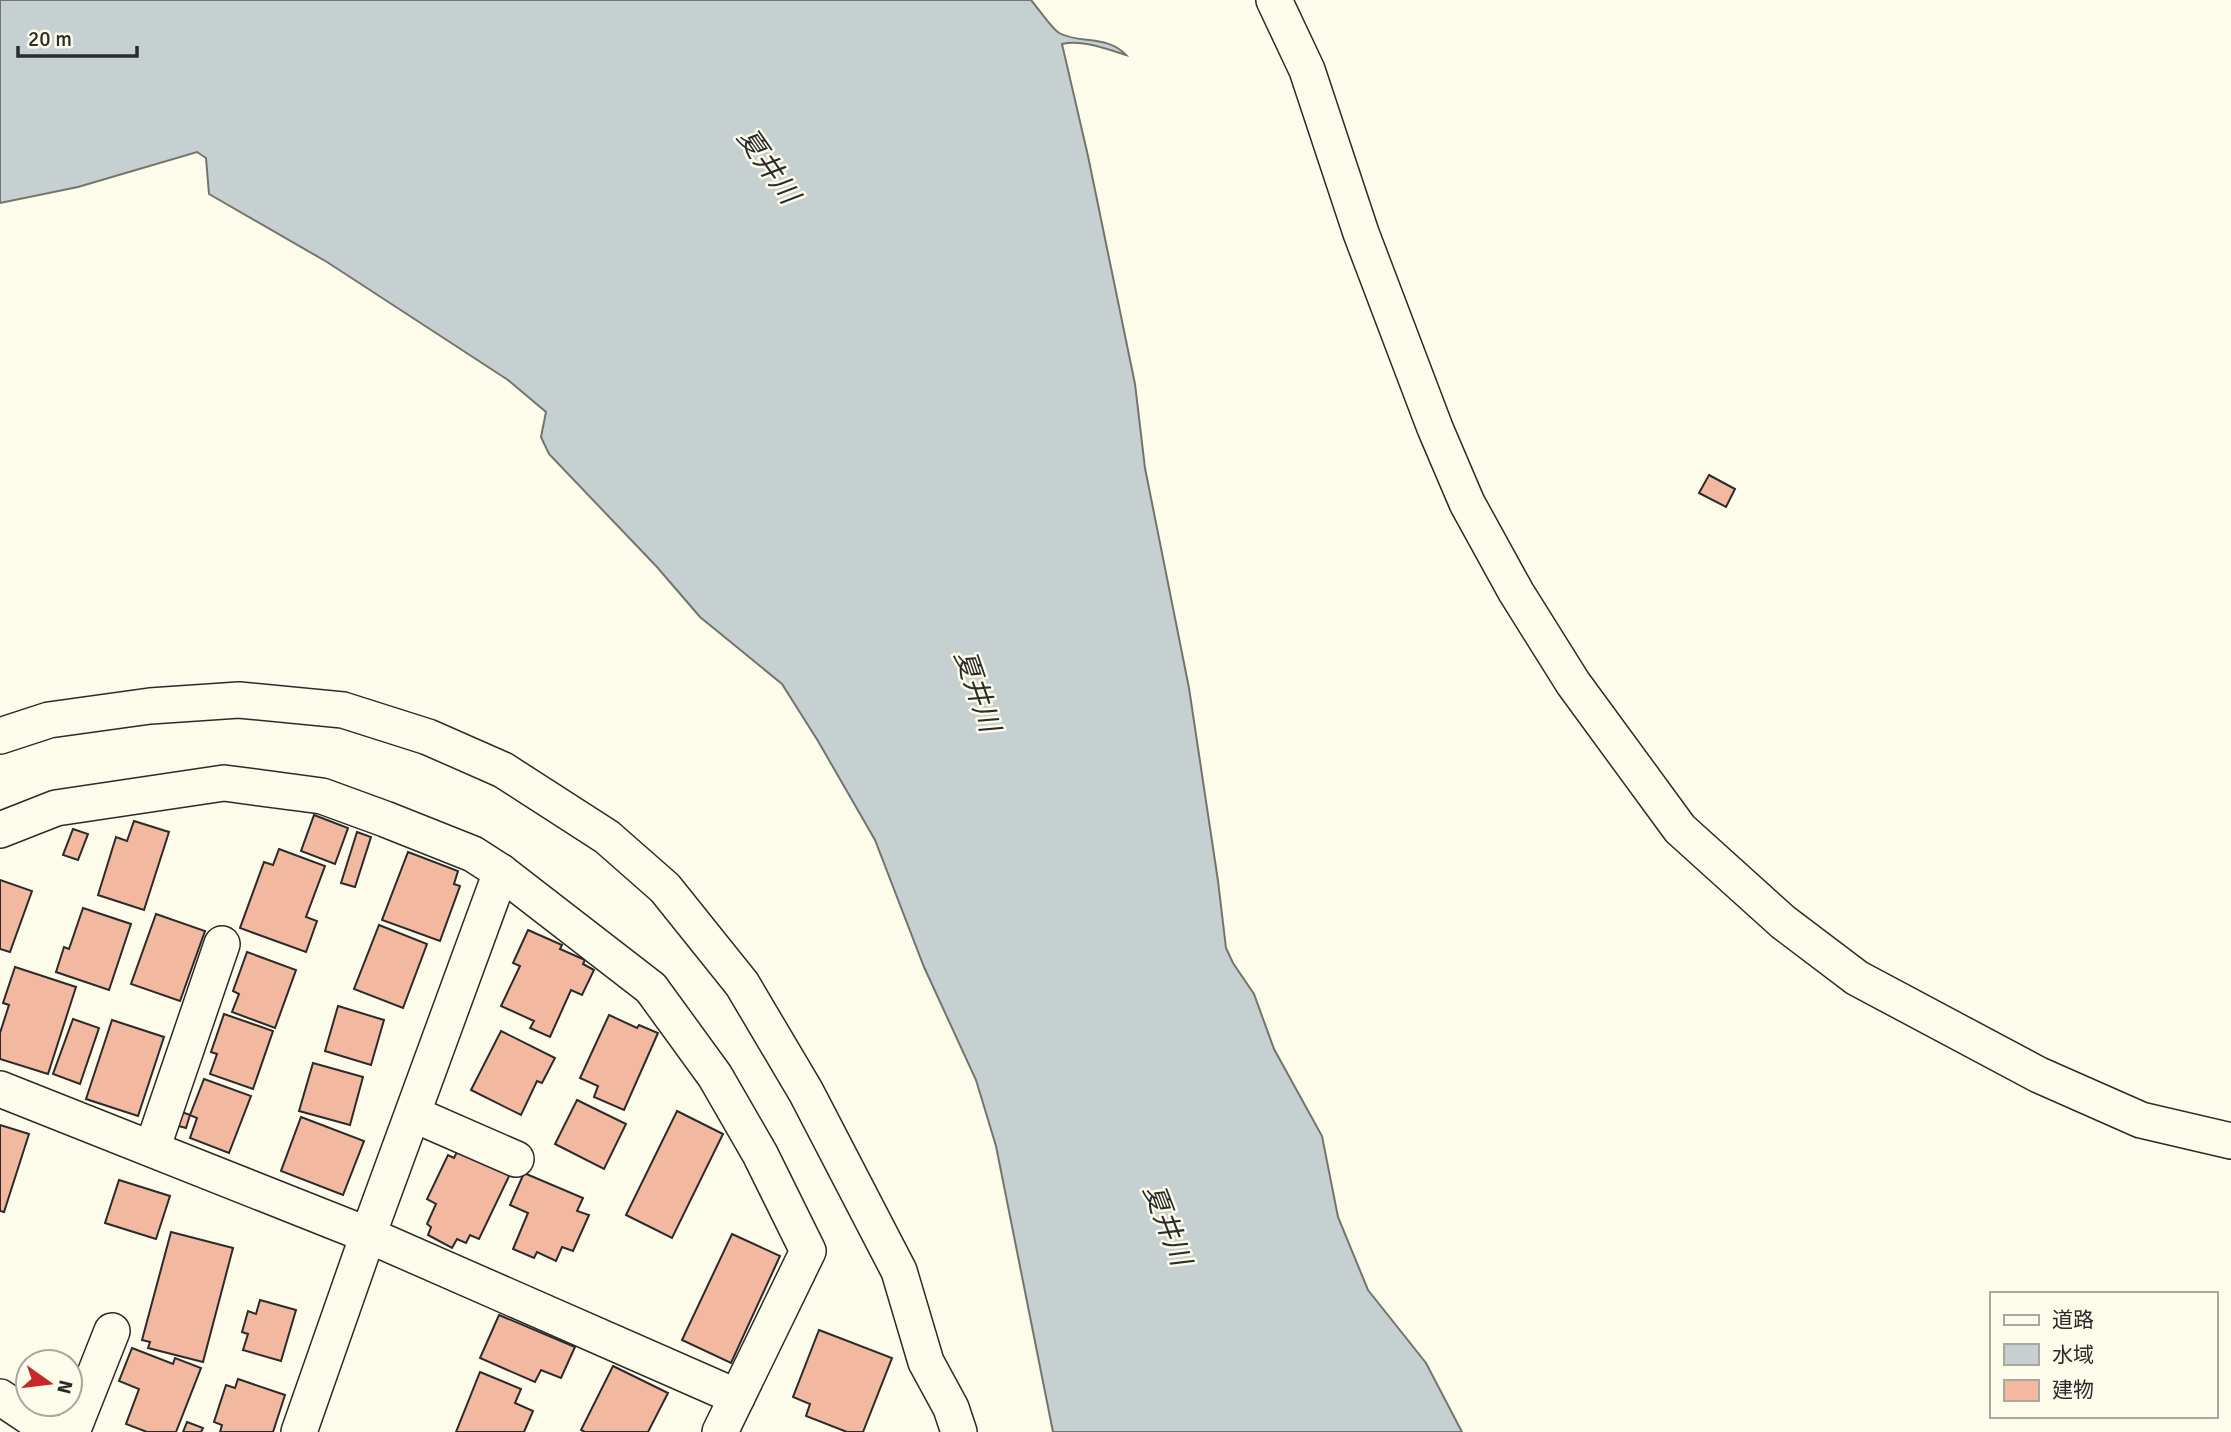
<svg xmlns="http://www.w3.org/2000/svg" width="2231" height="1432" font-family="Signika,'Noto Sans JP',sans-serif">
  <style>
    .water { fill: #c7d0d0; stroke: #74746e; stroke-width: 2 }
    .building { fill: #f2b8a0; stroke: #2b2b2b; stroke-width: 2 }
    .lines { fill: none; stroke-linecap: round; stroke-linejoin: round }
    .minor-casing { stroke: #2b2b2b; stroke-width: 38 }
    .minor { stroke: #fdfbea; stroke-width: 35 }
    .labels { text-anchor: middle; dominant-baseline: central; stroke-width: 5; stroke-linejoin: round; paint-order: stroke }
    .water-label { font-size: 28px; font-style: italic; fill: #2b2b2b; stroke: #fdfbea }
  </style>
  <rect width="100%" height="100%" fill="#fdfbea"/>
  <path class="water" d="M0 0H1031C1038 8 1052 29 1059 33 1079 44 1108 35 1126 55 1107 49 1082 39 1062 44L1088 156 1135 384 1145 468 1189 688 1218 881 1226 948 1233 963 1254 994 1274 1049 1322 1136 1338 1217 1368 1290 1426 1363 1462 1432H1053L996 1146 976 1080 924 967 875 840 818 741 782 684 700 617 657 567 549 454 541 437 546 412 508 380 327 262 209 194 206 158 197 152 78 187 0 203Z"/>
  <g class="building">
    <path d="M1709 475 1735 489 1726 507 1699 493Z"/>
    <path d="M314 815 348 828 335 864 301 851Z"/>
    <path d="M134 821 169 832 144 910 98 895 116 837 127 841Z"/>
    <path d="M73 829 88 834 78 860 63 855Z"/>
    <path d="M357 832 371 837 355 887 341 883Z"/>
    <path d="M279 849 325 866 306 917 317 921 306 952 240 928 264 862 273 865Z"/>
    <path d="M408 852 458 871 454 884 460 886 440 941 382 920Z"/>
    <path d="M0 880 32 891 10 952 0 949Z"/>
    <path d="M83 908 131 924 109 990 56 972 64 947 69 949Z"/>
    <path d="M156 914 205 931 180 1001 131 984Z"/>
    <path d="M379 925 427 944 403 1008 354 989Z"/>
    <path d="M528 930 562 945 560 949 585 960 583 964 594 970 582 995 571 990 550 1037 530 1028 534 1021 501 1006 520 966 513 963Z"/>
    <path d="M247 952 296 970 275 1028 232 1012 239 994 233 991Z"/>
    <path d="M15 967 76 987 48 1074 0 1059V1033L9 1005 3 1003Z"/>
    <path d="M338 1006 384 1020 371 1065 325 1051Z"/>
    <path d="M224 1014 273 1031 253 1089 210 1074 217 1054 211 1052Z"/>
    <path d="M609 1015 637 1028 639 1025 658 1033 624 1110 594 1097 598 1086 580 1078Z"/>
    <path d="M73 1019 99 1028 80 1084 53 1074Z"/>
    <path d="M112 1020 164 1037 138 1116 86 1099Z"/>
    <path d="M501 1031 555 1058 542 1083 537 1081 521 1115 471 1090Z"/>
    <path d="M313 1063 363 1077 350 1125 299 1111Z"/>
    <path d="M204 1079 251 1096 229 1153 190 1138 197 1118 190 1115 186 1128 175 1125 179 1111 190 1115Z"/>
    <path d="M577 1100 626 1124 604 1169 555 1144Z"/>
    <path d="M677 1111 723 1134 672 1238 626 1215Z"/>
    <path d="M301 1117 364 1141 343 1195 281 1171Z"/>
    <path d="M0 1125 29 1134 4 1212 0 1211Z"/>
    <path d="M460 1146 512 1170 479 1239 470 1235 466 1243 457 1239 452 1248 428 1235 431 1227 427 1224 436 1204 427 1199 448 1155 454 1158Z"/>
    <path d="M524 1173 583 1198 577 1211 589 1215 573 1251 562 1247 556 1261 537 1252 534 1258 513 1249 528 1213 510 1205Z"/>
    <path d="M119 1180 170 1196 156 1239 105 1223Z"/>
    <path d="M171 1232 233 1248 203 1362 148 1348 150 1342 142 1340Z"/>
    <path d="M732 1234 780 1256 731 1363 682 1340Z"/>
    <path d="M260 1300 296 1310 281 1361 243 1350 248 1334 242 1332 248 1311 256 1314Z"/>
    <path d="M499 1315 575 1347 561 1378 541 1370 535 1382 480 1358Z"/>
    <path d="M819 1330 892 1358 863 1432H847L806 1416 810 1404 793 1397Z"/>
    <path d="M132 1348 173 1364 175 1358 201 1368 176 1432H147L126 1424 139 1389 119 1381Z"/>
    <path d="M613 1366 668 1393 648 1432H585L581 1430Z"/>
    <path d="M480 1372 521 1389 515 1403 533 1411 524 1432H456Z"/>
    <path d="M238 1379 285 1395 273 1432H220L222 1425 214 1422 226 1385 235 1388Z"/>
    <path d="M187 1422 203 1428 201 1432H183Z"/>
  </g>
  <g class="lines">
    <defs>
      <g id="minor">
        <path d="M1274 0 1307 70 1361 233 1435 428 1467 503 1516 592 1573 683 1680 829 1783 922 1857 978 2039 1075 2141 1120 2231 1141"/>
        <path d="M0 736 49 720 150 706 239 700 343 710 428 737 503 770 607 837 665 888 742 984 806 1092 899 1271 926 1362 951 1408 959 1432"/>
        <path d="M0 830 56 808 224 783 322 796 385 819 473 854 501 872 651 988 715 1076 760 1154 808 1251 720 1432"/>
        <path d="M0 1089 368 1235 737 1397"/>
        <path d="M413 1114 516 1159"/>
        <path d="M152 1149 222 944"/>
        <path d="M0 1397 52 1432"/>
        <path d="M72 1432 112 1331"/>
        <path d="M299 1432 368 1235 501 872"/>
      </g>
    </defs>
    <use href="#minor" class="minor-casing"/>
    <use href="#minor" class="minor"/>
  </g>
  <g class="labels">
    <g class="water-label">
      <text transform="translate(768 166) rotate(55)">夏井川</text>
      <text transform="translate(977 691) rotate(71)">夏井川</text>
      <text transform="translate(1167 1225) rotate(69)">夏井川</text>
    </g>
  </g>
  <rect x="1990" y="1292" width="228" height="126" fill="#fdfbea" stroke="#a9a89e" stroke-width="2"/>
  <rect x="2004" y="1315" width="35" height="10" fill="#fdfbea" stroke="#a9a89e" stroke-width="2"/>
  <text x="2052" y="1327" font-size="21" fill="#2b2b2b">道路</text>
  <rect x="2004" y="1344" width="35" height="21" fill="#c7d0d0" stroke="#a9a89e" stroke-width="2"/>
  <text x="2052" y="1362" font-size="21" fill="#2b2b2b">水域</text>
  <rect x="2004" y="1380" width="35" height="21" fill="#f2b8a0" stroke="#a9a89e" stroke-width="2"/>
  <text x="2052" y="1397" font-size="21" fill="#2b2b2b">建物</text>
  <g transform="translate(49 1383) rotate(104)"><circle r="33" fill="#fdfbea" stroke="#a9a89e" stroke-width="2"/>
  <path d="M0-5L12 26L0 18L-12 26Z" fill="#c62828"/>
  <text y="-10" font-size="19" font-weight="bold" text-anchor="middle" fill="#2b2b2b">N</text>
  </g>
  <path d="M18 46v10h119v-10" fill="none" stroke="#2b2b2b" stroke-width="3.5"/>
  <text x="28" y="46" font-size="21" fill="#2b2b2b" stroke="#fdfbea" stroke-width="5" paint-order="stroke">20 m</text>
</svg>
